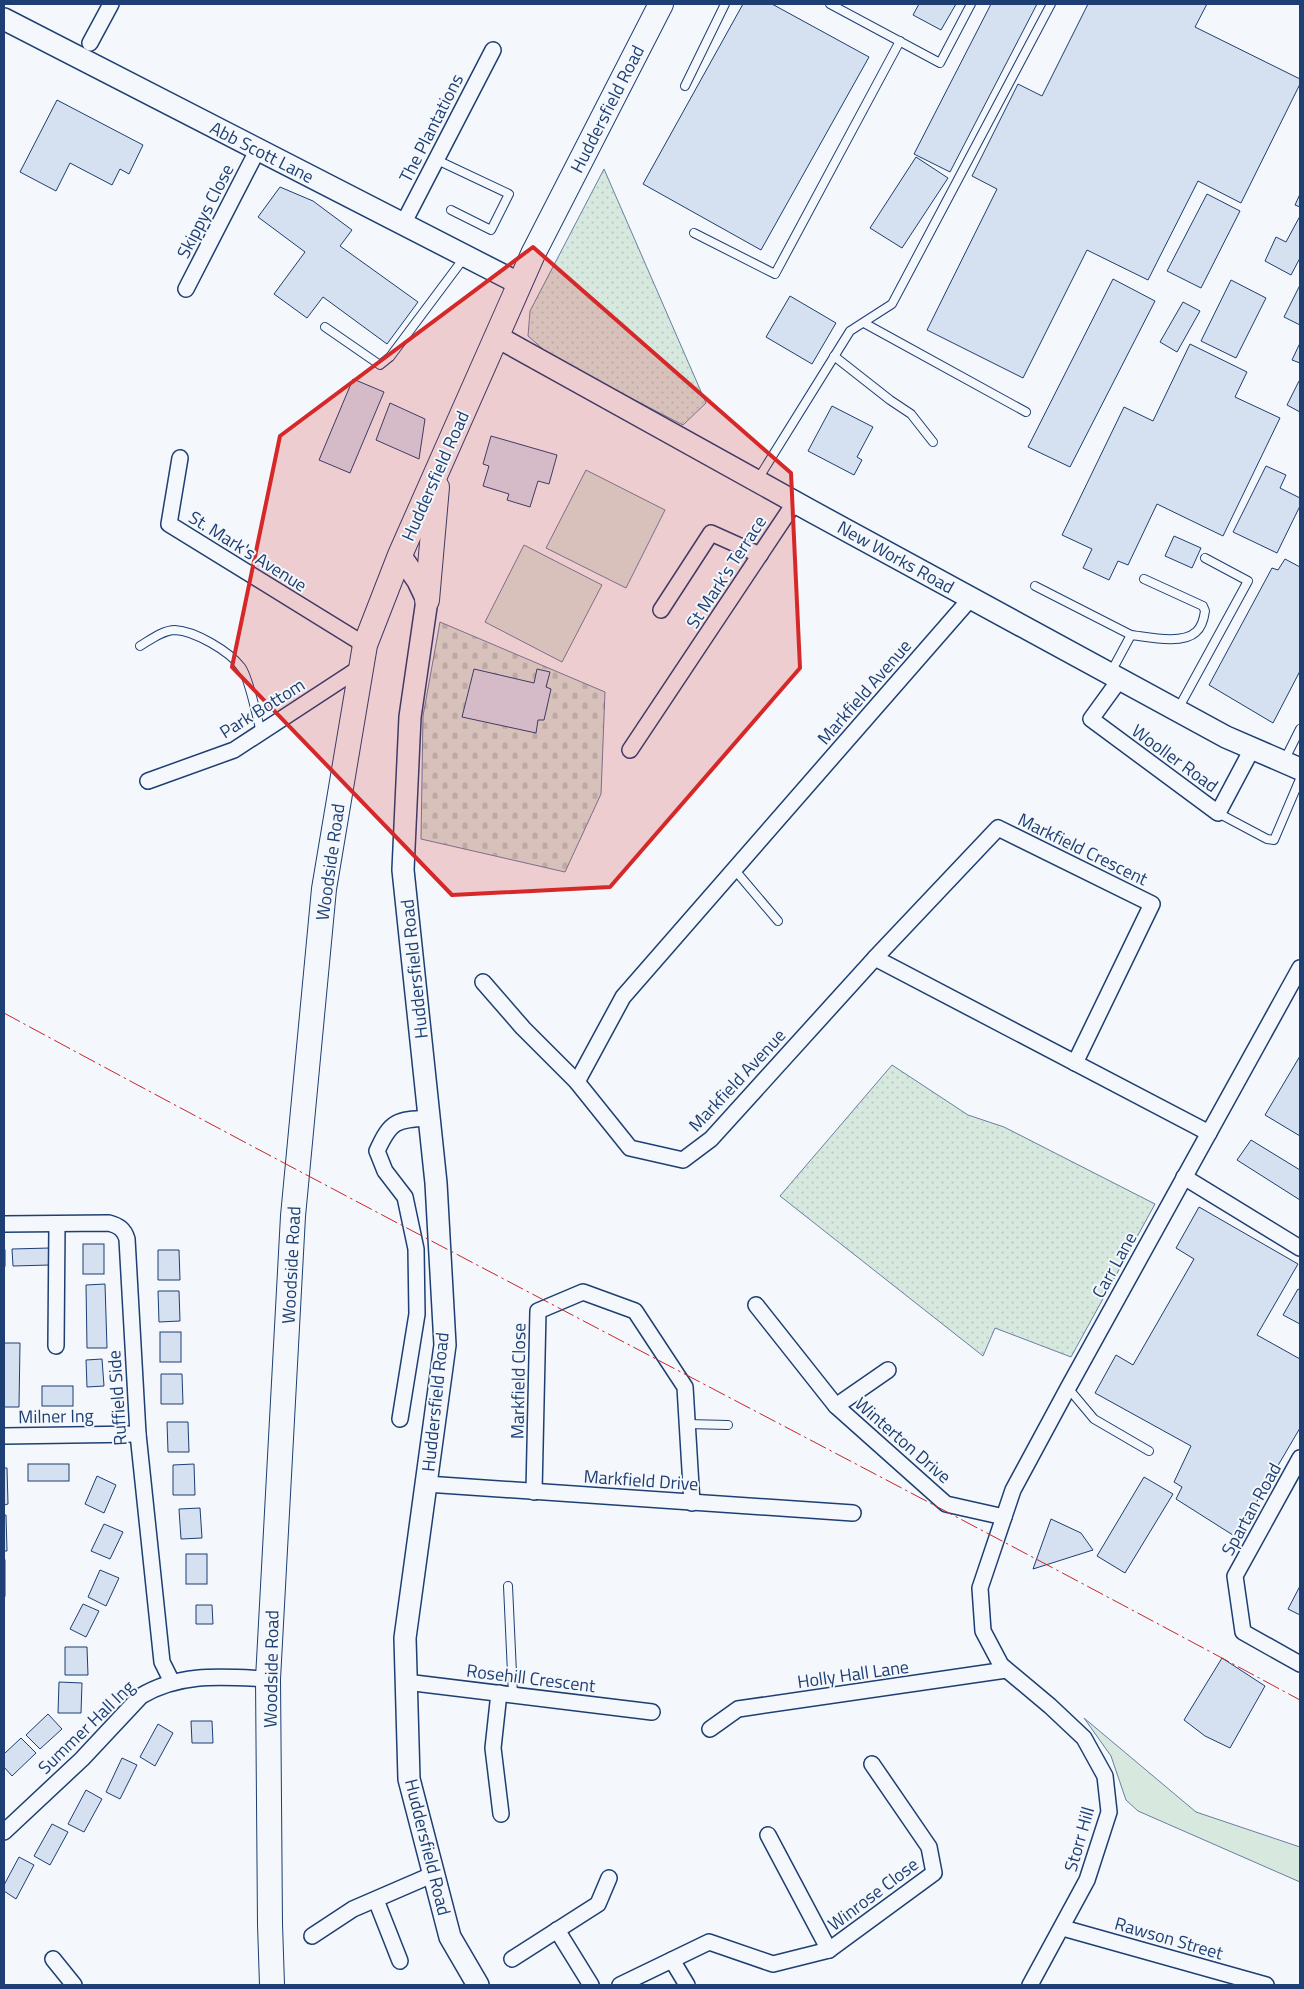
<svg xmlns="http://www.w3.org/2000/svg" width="1304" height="1989" font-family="'Titillium Web',sans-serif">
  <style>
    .grass { fill: url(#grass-dots); stroke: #687fa3 }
    .cemetery { fill: url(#cemetery-stones); stroke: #687fa3 }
    .park { fill: #d7e8df; stroke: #687fa3 }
    .building { fill: #d5e0f0; stroke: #1d3f73 }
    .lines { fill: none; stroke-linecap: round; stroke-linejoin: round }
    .lane-casing { stroke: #1d3f73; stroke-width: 10 }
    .street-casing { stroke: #1d3f73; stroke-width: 18 }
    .secondary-casing { stroke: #1d3f73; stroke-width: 24 }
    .primary-casing { stroke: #1d3f73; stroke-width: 26 }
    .lane { stroke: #f4f7fb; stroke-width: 8 }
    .street { stroke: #f4f7fb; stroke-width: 15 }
    .secondary { stroke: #f4f7fb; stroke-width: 21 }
    .primary { stroke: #f4f7fb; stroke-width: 24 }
    .power { stroke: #c62828; stroke-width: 1; stroke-dasharray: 18 4 2.5 4; stroke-linecap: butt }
    .marked { fill: #d62828; fill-opacity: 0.2; stroke: #d62828; stroke-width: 4; stroke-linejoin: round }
    .labels { text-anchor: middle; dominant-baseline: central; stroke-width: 4; stroke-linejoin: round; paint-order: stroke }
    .street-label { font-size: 18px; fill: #1d3f73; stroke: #f4f7fb }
  </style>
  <defs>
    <pattern id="grass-dots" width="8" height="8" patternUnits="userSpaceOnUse" patternTransform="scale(1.25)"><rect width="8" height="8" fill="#d7e8df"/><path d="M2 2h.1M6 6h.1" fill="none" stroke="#b8c8c3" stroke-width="1.8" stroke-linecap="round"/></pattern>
    <pattern id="cemetery-stones" width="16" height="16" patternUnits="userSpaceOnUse" patternTransform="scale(1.25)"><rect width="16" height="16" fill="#d7e8df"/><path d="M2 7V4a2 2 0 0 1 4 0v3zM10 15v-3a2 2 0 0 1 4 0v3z" fill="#b8c8c3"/></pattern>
  </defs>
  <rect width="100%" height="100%" fill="#f4f7fb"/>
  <g class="grass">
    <path d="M604 169 706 403 683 425 553 358 528 336 530 311Z"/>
    <path d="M892 1065 968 1115 1004 1127 1155 1204 1071 1357 995 1328 983 1356 780 1196Z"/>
  </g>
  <path class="cemetery" d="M440 622 605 692 601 794 565 872 421 839 423 716Z"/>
  <g class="park">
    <path d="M586 470 665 510 626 588 546 548Z"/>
    <path d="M524 545 602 585 562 662 485 622Z"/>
    <path d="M1084 1718 1196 1812 1300 1847V1882L1138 1811 1126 1800 1111 1756Z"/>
  </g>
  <g class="building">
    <path d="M743 4H772L869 57 761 250 643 184Z"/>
    <path d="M919 4H956L941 30 913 15Z"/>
    <path d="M991 4H1037L950 172 914 154Z"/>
    <path d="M1088 4H1207L1195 27 1300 79V84L1241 203 1198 181 1148 280 1087 250 1023 378 927 330 997 189 972 176 1018 84 1042 96Z"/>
    <path d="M57 100 143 145 129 174 120 169 112 185 70 163 56 191 20 172Z"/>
    <path d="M916 157 948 178 902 248 870 228Z"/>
    <path d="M280 187 313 201 352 230 340 246 418 302 387 344 323 297 307 318 274 294 305 252 258 217Z"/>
    <path d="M1207 194 1240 211 1201 288 1167 271Z"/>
    <path d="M1300 194V207L1295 205Z"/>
    <path d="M1300 216V258L1291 275 1265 261 1276 237 1286 242Z"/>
    <path d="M1113 279 1155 301 1070 467 1028 447Z"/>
    <path d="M1231 280 1266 298 1236 358 1201 341Z"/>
    <path d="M1300 285V325L1284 317Z"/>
    <path d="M790 296 836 323 812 364 766 337Z"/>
    <path d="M1183 302 1200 311 1177 352 1160 342Z"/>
    <path d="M1300 343V363L1292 360Z"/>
    <path d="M1190 344 1247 372 1235 397 1280 418 1223 536 1157 504 1128 565 1118 561 1109 580 1083 568 1092 549 1062 535 1124 407 1153 421Z"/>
    <path d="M353 379 384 392 350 473 319 460Z"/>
    <path d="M1299 381 1300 382V412L1287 405Z"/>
    <path d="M390 403 425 419 419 459 376 440Z"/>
    <path d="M832 406 873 427 857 457 862 460 854 475 808 451Z"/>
    <path d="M491 436 557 455 549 484 538 481 530 507 507 500 509 494 483 486 489 466 483 464Z"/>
    <path d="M1266 466 1286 475 1280 488 1300 498V506L1277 553 1233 532Z"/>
    <path d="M1174 536 1201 548 1192 568 1165 556Z"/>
    <path d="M1285 559 1300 567V671L1273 723 1209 685 1272 568 1278 570Z"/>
    <path d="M474 669 534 683 537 669 550 672 546 687 551 689 544 720H538L536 733 462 717Z"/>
    <path d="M1300 1056V1136L1265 1115Z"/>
    <path d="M1251 1140 1300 1170V1200L1237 1160Z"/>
    <path d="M1199 1207 1298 1264 1257 1335 1300 1359V1428L1236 1537 1176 1499 1182 1487 1174 1482 1191 1446 1095 1393 1116 1355 1133 1365 1194 1259 1176 1248Z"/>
    <rect x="83" y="1244" width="21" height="30"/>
    <path d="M50 1248V1265L13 1266 12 1249Z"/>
    <rect x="4" y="1250" width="1" height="16"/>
    <path d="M158 1250H179L180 1280H158Z"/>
    <path d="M105 1284 107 1348H87L86 1285Z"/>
    <path d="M1298 1289 1300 1290V1324L1283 1315Z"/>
    <path d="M158 1291H179L180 1321 159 1322Z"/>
    <rect x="160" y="1332" width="21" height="30"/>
    <path d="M4 1343H20L19 1407H4Z"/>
    <path d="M102 1359 104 1386 87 1387 86 1360Z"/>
    <path d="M161 1374H182L183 1404H161Z"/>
    <rect x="42" y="1386" width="31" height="20"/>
    <path d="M167 1422H188L189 1452H168Z"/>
    <rect x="28" y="1464" width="41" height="17"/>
    <path d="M194 1464 195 1495H173V1465Z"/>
    <path d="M4 1468H7L8 1504 4 1505Z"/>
    <path d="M97 1476 116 1485 104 1513 85 1504Z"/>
    <path d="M1144 1477 1173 1494 1125 1573 1097 1556Z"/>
    <path d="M200 1508 202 1538 181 1539 179 1509Z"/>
    <path d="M4 1515H6L7 1551H4Z"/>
    <path d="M1051 1519 1081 1533 1093 1550 1033 1569Z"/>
    <path d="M104 1524 123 1532 110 1559 91 1551Z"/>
    <rect x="186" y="1554" width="21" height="30"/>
    <rect x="4" y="1560" width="1" height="36"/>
    <path d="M100 1570 119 1578 106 1606 88 1597Z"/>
    <path d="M1300 1586V1615L1288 1609Z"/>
    <path d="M83 1604 99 1611 86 1637 70 1629Z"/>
    <path d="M196 1605H212L213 1624H196Z"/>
    <path d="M65 1647H87L88 1675H65Z"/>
    <path d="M1222 1658 1265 1686 1230 1748 1205 1736 1184 1720Z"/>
    <path d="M59 1682 82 1683 81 1713H58Z"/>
    <path d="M48 1714 62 1729 40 1749 26 1735Z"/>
    <path d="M191 1721H212L213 1743H192Z"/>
    <path d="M158 1724 173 1733 155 1766 140 1757Z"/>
    <path d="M21 1738 36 1753 12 1776 4 1767V1754Z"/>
    <path d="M122 1758 137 1765 120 1799 106 1792Z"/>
    <path d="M86 1790 102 1799 84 1832 68 1824Z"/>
    <path d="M52 1824 68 1832 50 1865 34 1856Z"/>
    <path d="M19 1857 34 1865 16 1899 4 1891V1885Z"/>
  </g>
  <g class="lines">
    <defs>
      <g id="lane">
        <path d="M830 4 940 63 971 4"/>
        <path d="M685 86 725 4"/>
        <path d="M437 160 509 194 491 230 451 210"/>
        <path d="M694 233 775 274 900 41"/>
        <path d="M864 323 1026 412"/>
        <path d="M325 327 380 365 390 357 464 258"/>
        <path d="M834 356 890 400 911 414 933 442"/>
        <path d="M758 479 850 331 892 304 1051 4"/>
        <path d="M1035 586 1131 635 1111 672"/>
        <path d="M1131 635C1148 637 1182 645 1196 632 1202 627 1204 618 1205 611L1203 606 1144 579"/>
        <path d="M140 646C150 640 163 630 175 630 195 631 229 651 241 667 248 675 258 720 261 733"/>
        <path d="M1178 709 1248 581 1205 558"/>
        <path d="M1284 761 1300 729"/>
        <path d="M1218 813 1267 839 1274 840 1300 779"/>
        <path d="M734 869 778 921"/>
        <path d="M1068 1388 1094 1419 1149 1451"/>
        <path d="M687 1424 728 1425"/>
        <path d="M508 1586 513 1695"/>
      </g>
      <g id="street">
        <path d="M90 43 111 4"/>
        <path d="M403 224 493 50"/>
        <path d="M186 289 258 149"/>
        <path d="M180 458 169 524 365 645"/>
        <path d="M971 598 623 997 577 1082 630 1148 683 1160 711 1139 875 958 1209 1133"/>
        <path d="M661 610 711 533 760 555"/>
        <path d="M1120 679 1091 719 1218 813 1252 749"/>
        <path d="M630 750 795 502"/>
        <path d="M148 781 234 750 361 667"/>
        <path d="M875 958 998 828 1152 904 1075 1063"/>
        <path d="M483 982 523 1028 577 1082"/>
        <path d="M1184 1177 1300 1248"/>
        <path d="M4 1224 109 1223C119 1226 124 1229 127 1239L138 1434 162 1662 172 1682"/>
        <path d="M756 1305 836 1406 946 1504 1004 1517"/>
        <path d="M56 1346 57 1224"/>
        <path d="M836 1406 888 1370"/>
        <path d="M400 1419 417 1314 416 1249 405 1197 385 1171 377 1151C391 1120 396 1120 430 1118"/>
        <path d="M4 1436 138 1434"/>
        <path d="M1300 1458 1235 1576 1243 1632 1300 1664"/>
        <path d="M426 1484 853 1513"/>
        <path d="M534 1492 538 1311 583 1292 635 1311 685 1387 692 1503"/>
        <path d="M406 1682 652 1712"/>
        <path d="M499 1693 493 1748 501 1814"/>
        <path d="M710 1729 738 1709 1006 1670"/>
        <path d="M4 1832 82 1759 141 1696C181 1672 224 1677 268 1679"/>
        <path d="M768 1835 829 1950"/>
        <path d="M376 1900 400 1961"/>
        <path d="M1063 1928 1266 1985"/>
        <path d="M557 1930 591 1985"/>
        <path d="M312 1936 353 1909 434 1874"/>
        <path d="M53 1959 74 1985"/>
        <path d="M512 1959 598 1904 609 1878"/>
        <path d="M672 1960 687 1985"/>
        <path d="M620 1985 709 1942 773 1964 829 1950 934 1873 929 1847 872 1764"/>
        <path d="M1030 1985 1087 1880 1109 1812 1105 1776 1084 1738 1050 1706 1001 1665 983 1631 980 1588 1013 1490 1068 1388 1300 968"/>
      </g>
      <g id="secondary">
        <path d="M4 19 520 284"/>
        <path d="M496 336 811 511 1226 737 1300 769"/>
        <path d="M400 555 418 581 427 600 410 717 403 870 436 1183 445 1345 405 1638 409 1779 450 1937 478 1985"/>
      </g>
      <g id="primary">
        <path d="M427 600 437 487"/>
        <path d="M272 1985 270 1924 268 1679 293 1216 324 889 365 645 400 555 533 254 661 4"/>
      </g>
    </defs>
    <use href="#lane" class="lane-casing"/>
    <use href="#street" class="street-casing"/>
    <use href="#secondary" class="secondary-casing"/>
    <use href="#primary" class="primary-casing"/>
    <use href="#lane" class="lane"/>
    <use href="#street" class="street"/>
    <use href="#secondary" class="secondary"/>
    <use href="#primary" class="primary"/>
    <path class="power" d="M4 1013C434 1246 870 1468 1300 1700"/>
  </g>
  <path class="marked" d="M533 247 791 473 800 668 610 887 452 895 232 667 280 436Z"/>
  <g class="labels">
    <g class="street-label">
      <text transform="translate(607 109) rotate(-63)">Huddersfield Road</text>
      <text transform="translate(431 128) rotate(-63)">The Plantations</text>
      <text transform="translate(262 152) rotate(27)">Abb Scott Lane</text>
      <text transform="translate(205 211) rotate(-63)">Skippys Close</text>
      <text transform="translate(435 476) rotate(-66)">Huddersfield Road</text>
      <text transform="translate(248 551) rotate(32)">St. Mark's Avenue</text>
      <text transform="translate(896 557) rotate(29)">New Works Road</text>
      <text transform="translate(726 572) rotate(-57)">St Mark's Terrace</text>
      <text transform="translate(864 692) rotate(-49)">Markfield Avenue</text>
      <text transform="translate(262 708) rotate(-32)">Park Bottom</text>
      <text transform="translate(1175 758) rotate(36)">Wooller Road</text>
      <text transform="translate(1083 849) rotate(26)">Markfield Crescent</text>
      <text transform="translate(330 862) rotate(-82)">Woodside Road</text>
      <text transform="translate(414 969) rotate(-96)">Huddersfield Road</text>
      <text transform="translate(737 1080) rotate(-47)">Markfield Avenue</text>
      <text transform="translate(291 1265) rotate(-87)">Woodside Road</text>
      <text transform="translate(1114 1265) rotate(-61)">Carr Lane</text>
      <text transform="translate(518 1381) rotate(-89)">Markfield Close</text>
      <text transform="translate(117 1398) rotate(-94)">Ruffield Side</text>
      <text transform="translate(435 1402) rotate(-84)">Huddersfield Road</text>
      <text transform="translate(56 1416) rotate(-1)">Milner Ing</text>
      <text transform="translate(903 1440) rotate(41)">Winterton Drive</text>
      <text transform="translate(641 1480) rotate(4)">Markfield Drive</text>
      <text transform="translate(1251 1509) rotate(-61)">Spartan Road</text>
      <text transform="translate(271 1669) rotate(-89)">Woodside Road</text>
      <text transform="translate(853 1674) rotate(-8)">Holly Hall Lane</text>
      <text transform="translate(531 1678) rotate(7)">Rosehill Crescent</text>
      <text transform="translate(86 1727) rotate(-44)">Summer Hall Ing</text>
      <text transform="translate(1079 1839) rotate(-74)">Storr Hill</text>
      <text transform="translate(428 1847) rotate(76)">Huddersfield Road</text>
      <text transform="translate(873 1894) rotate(-37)">Winrose Close</text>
      <text transform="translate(1169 1938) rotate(16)">Rawson Street</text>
    </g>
  </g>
  <rect width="1304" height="1989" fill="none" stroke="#1d3f73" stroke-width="10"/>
</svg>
